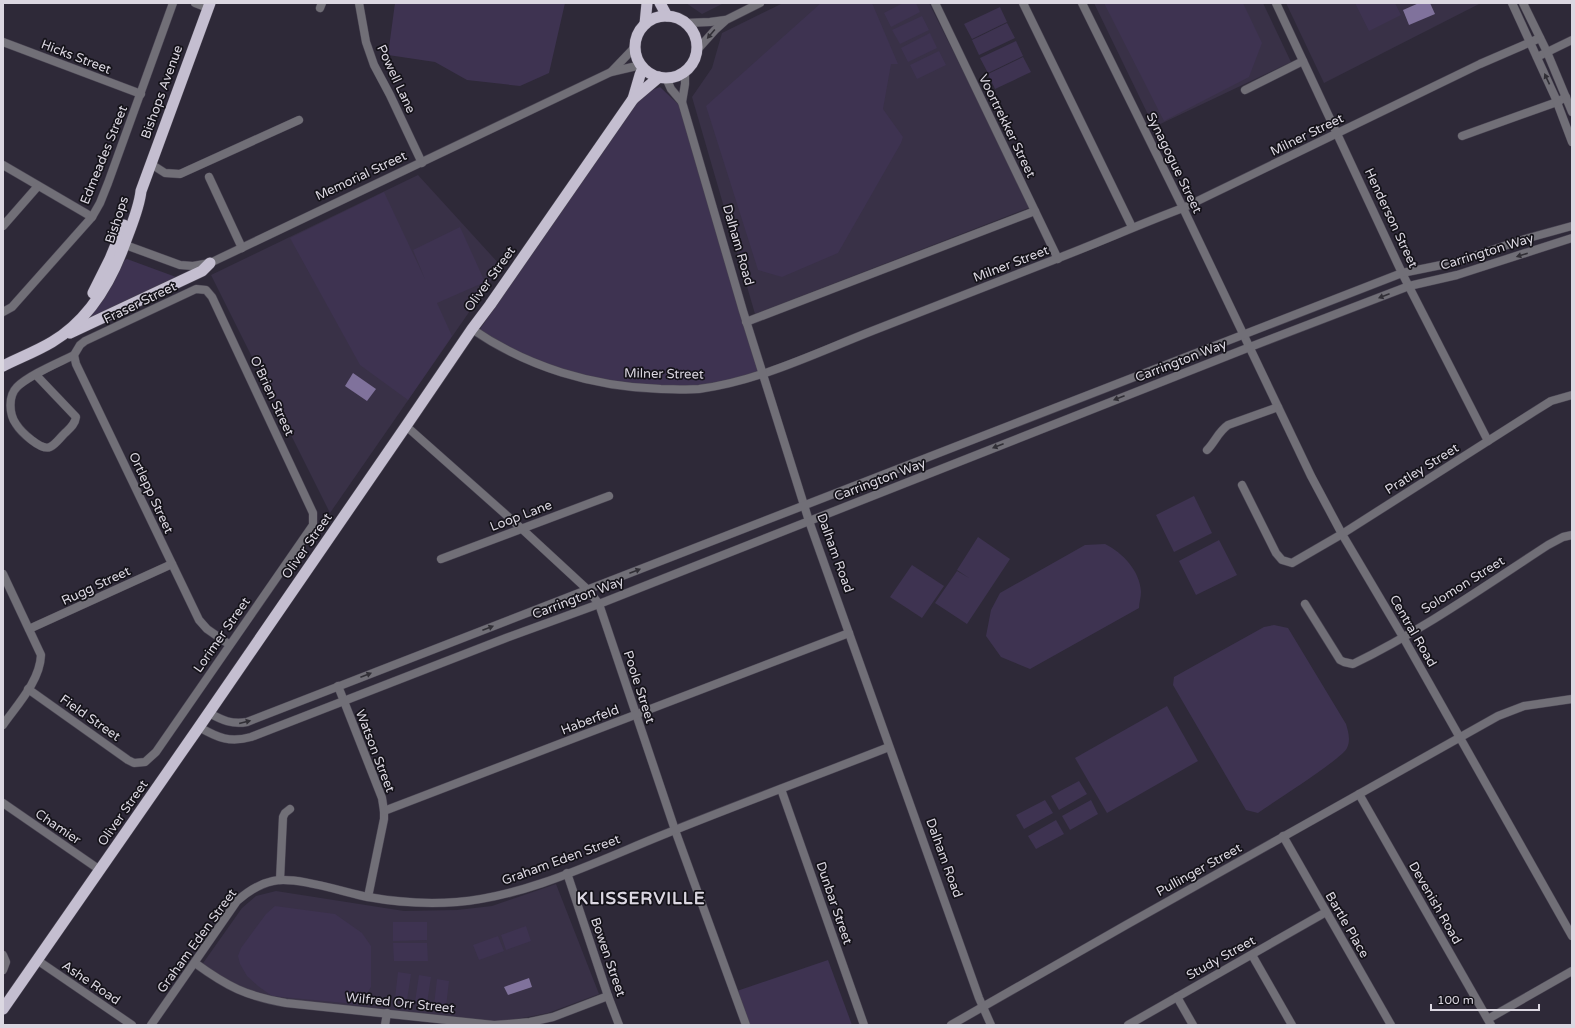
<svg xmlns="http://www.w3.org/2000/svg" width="1575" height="1028" font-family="'Varela Round',sans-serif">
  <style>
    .built { fill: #393147 }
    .green { fill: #3e3351 }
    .water { fill: #80729c }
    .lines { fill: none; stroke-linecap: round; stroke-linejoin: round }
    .minor-casing { stroke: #4a4553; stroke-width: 9 }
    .tertiary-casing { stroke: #4a4553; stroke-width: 9 }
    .trunk-casing { stroke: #4a4553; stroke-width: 12 }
    .minor { stroke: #716f77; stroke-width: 8 }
    .tertiary { stroke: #716f77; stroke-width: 8 }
    .trunk { stroke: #c4bed0; stroke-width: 11 }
    .oneway { fill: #312f36 }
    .labels { text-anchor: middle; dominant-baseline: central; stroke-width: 3.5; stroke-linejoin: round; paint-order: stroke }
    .street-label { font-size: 13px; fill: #dbd7e1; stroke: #15131a }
    .district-label { font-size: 17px; font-weight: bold; letter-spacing: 1px; fill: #dbd7e1; stroke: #15131a }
  </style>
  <rect width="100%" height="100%" fill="#2e2938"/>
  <g class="built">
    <path d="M686 3H724L702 14Z"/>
    <path d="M783 3H929L1031 207 755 314 692 97 712 68 722 33Z"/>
    <path d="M1094 3H1263L1291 62 1154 127Z"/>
    <path d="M1286 3H1481L1324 83Z"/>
    <path d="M418 175 501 266 330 513 211 275Z"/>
    <path d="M556 884 599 994 548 1013 492 1024 266 997 245 991 201 966 242 908 256 896 276 891 404 911 457 910 492 906Z"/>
  </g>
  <g class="green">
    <path d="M395 3H565L549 73 520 86 467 80 435 62 388 55Z"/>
    <path d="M821 3H872L898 64H891L883 109 903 137 901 143 838 253 782 277 758 270 706 106Z"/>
    <path d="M903 3H916L920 12 891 27 884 13Z"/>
    <path d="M1104 3H1243L1262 43 1249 77 1164 121Z"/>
    <path d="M1355 3H1395L1401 15 1369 31Z"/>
    <path d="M1000 7 1007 22 972 39 964 24Z"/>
    <path d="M922 16 929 30 900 44 892 30Z"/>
    <path d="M1007 23 1015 38 979 55 972 40Z"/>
    <path d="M930 33 937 48 908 62 901 48Z"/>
    <path d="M1016 41 1023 56 988 73 980 58Z"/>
    <path d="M939 51 946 65 917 79 910 65Z"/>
    <path d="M1023 57 1031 72 995 89 988 74Z"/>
    <path d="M660 87 679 105 762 373 727 384 665 390 562 373 478 332 639 95Z"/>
    <path d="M384 192 425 279 413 250 460 227 485 282 437 303 452 336 408 400 360 365 290 238Z"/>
    <path d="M127 259 176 277 83 322 121 262Z"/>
    <path d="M1194 496 1212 533 1174 552 1156 515Z"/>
    <path d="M978 537 1010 559 967 624 935 603 957 571 969 578 957 570Z"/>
    <path d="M1219 540 1237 575 1196 595 1179 561Z"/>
    <path d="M1105 544C1123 553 1140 571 1141 592 1141 597 1139 603 1139 608L1030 669 1001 657 986 636 991 610 1000 593 1085 545Z"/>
    <path d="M912 565 944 586 922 618 890 597Z"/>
    <path d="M1274 625 1288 628 1346 724C1348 731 1351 740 1347 748 1343 758 1272 803 1258 813L1246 810 1173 685 1174 677 1264 627Z"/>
    <path d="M1167 706 1198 761 1107 813 1075 758Z"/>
    <path d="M1079 781 1087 794 1059 810 1051 796Z"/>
    <path d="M1045 800 1053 813 1024 829 1016 815Z"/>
    <path d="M1091 800 1098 814 1070 830 1062 816Z"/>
    <path d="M1056 820 1064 834 1036 849 1028 836Z"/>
    <path d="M275 906 335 914 362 933 371 946V987L365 996 355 1004 272 996 258 986 247 976 240 964 238 956 241 948 266 914Z"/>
    <path d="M393 922H427V940L393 941Z"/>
    <path d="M526 926 531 941 506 950 501 935Z"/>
    <path d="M498 936 504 951 479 960 473 945Z"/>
    <path d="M393 943H427L428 961H394Z"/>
    <path d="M828 960 852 1025H743L731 993Z"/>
    <path d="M398 972 411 974 407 1000 395 998Z"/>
    <path d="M419 975 431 977 427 1003 415 1002Z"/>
    <path d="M437 979 449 981 446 1007 434 1005Z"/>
  </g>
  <g class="water">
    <path d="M1419 3H1430L1435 14 1409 25 1403 10Z"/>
    <path d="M353 373 376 389 367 401 345 386Z"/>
    <path d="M529 978 532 987 508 995 504 987Z"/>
  </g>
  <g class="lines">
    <defs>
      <g id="minor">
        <path d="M195 3 208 8"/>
        <path d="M359 3 366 42 374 65 390 95 422 163"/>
        <path d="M935 3 1058 259"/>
        <path d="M1023 3 1132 227"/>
        <path d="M1082 3 1183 208 1311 476 1342 534 1403 637 1572 936"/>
        <path d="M1276 3 1402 273 1488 441"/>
        <path d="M320 8 322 3"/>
        <path d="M3 42 141 94"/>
        <path d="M1537 57 1572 40"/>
        <path d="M1245 90 1303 61"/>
        <path d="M1462 136 1557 102 1566 97"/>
        <path d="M151 164 165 173 180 174 299 120"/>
        <path d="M3 165 92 217"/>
        <path d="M209 177 242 248"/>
        <path d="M3 226 38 186"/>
        <path d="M3 312 12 307 92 217 100 203 108 183 173 3"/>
        <path d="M746 322 1035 211"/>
        <path d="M472 329C527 367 593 387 661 389 673 389 686 390 699 389 759 381 816 353 872 331 933 307 995 283 1056 259 1098 243 1140 224 1183 208L1480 64 1540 38"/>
        <path d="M36 375 76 417C75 425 69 429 64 434 60 438 55 445 50 447 41 451 21 432 16 424 9 414 8 396 17 387 29 375 58 363 74 355"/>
        <path d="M406 426 522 529 588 590 599 604 675 830 746 1025"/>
        <path d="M1207 450C1215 442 1218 432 1228 425L1278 407"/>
        <path d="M1242 485 1276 553 1282 560 1292 563 1342 534 1535 411 1551 401 1572 395"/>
        <path d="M809 521 979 998 991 1025"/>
        <path d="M441 559 609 496"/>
        <path d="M3 574 41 655C40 681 17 705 3 725"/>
        <path d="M1305 604 1340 660 1344 662 1353 664C1421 631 1485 586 1548 545L1563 537 1572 535"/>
        <path d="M29 629 172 564"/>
        <path d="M338 686 382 798 384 811V819L368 897"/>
        <path d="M28 689 128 760 134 763 145 762 156 752 313 525V513L212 297 206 290 196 289 85 341 80 345 74 355 76 364 199 620 207 629 230 645"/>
        <path d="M781 789 864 1025"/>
        <path d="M1359 794 1491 1025"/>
        <path d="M3 803 100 870"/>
        <path d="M384 811 849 633"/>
        <path d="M1283 836 1391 1025"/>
        <path d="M567 873 608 996 619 1025"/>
        <path d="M280 880 283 817 285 813 290 809"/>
        <path d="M3 955 6 962 3 970"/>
        <path d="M1252 955 1292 1025"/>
        <path d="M37 960 132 1025"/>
        <path d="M195 963C228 987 246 996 286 1003L494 1025 508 1024 530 1022 553 1017 608 996"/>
        <path d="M1177 997 1193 1025"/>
        <path d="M1488 1019 1572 971"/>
        <path d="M151 1025 237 901C247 892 259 884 273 881 296 876 343 892 368 897 395 902 429 904 457 902 525 897 598 861 660 836 736 805 813 777 889 747"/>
        <path d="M385 1025 387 1013"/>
        <path d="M951 1025 1126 925 1498 716 1524 706 1572 699"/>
        <path d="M1128 1025 1326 912"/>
      </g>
      <g id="tertiary">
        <path d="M1512 3 1555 97 1572 142"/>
        <path d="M1523 3 1547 52 1572 112"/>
        <path d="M685 23 710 22 725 20"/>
        <path d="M697 50 715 30 726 20 760 3"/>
        <path d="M611 72 635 47"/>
        <path d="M666 78 671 89 682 102 743 311 809 521"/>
        <path d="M682 102 685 84V71"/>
        <path d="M120 243 180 265 193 266 210 263 611 72 641 65"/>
        <path d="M209 713C222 720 232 725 247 722L1402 273 1456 262 1525 239 1572 226"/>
        <path d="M199 727C218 738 230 743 251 737L506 638 599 604 1250 347 1409 286 1457 275 1572 238"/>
      </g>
      <g id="trunk">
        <path d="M660 3 667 16"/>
        <circle cx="666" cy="47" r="31"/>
        <path d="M645 24 647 3"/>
        <path d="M633 99 640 75 643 68"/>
        <path d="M93 293 110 259 124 225"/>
        <path d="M70 333 202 271 210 263"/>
        <path d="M3 366C19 358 37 351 52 342 89 320 111 282 125 243 131 226 139 209 141 191L210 3"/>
        <path d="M3 1009 199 727 406 426 472 329 490 305 633 99 659 77"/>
      </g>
    </defs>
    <use href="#minor" class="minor-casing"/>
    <use href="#tertiary" class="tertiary-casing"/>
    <use href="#trunk" class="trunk-casing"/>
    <use href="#minor" class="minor"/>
    <use href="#tertiary" class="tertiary"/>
    <use href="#trunk" class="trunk"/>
  </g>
  <defs><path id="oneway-solid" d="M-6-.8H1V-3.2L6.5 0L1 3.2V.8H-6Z"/></defs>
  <g class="oneway">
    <use href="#oneway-solid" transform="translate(711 34) rotate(130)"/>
    <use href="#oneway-solid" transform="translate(1547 79) rotate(-115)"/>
    <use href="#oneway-solid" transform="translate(1522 255) rotate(163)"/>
    <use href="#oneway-solid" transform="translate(1384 296) rotate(159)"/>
    <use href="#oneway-solid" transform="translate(1119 398) rotate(159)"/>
    <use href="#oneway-solid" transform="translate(998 446) rotate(159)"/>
    <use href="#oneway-solid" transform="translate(635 571) rotate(-21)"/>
    <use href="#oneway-solid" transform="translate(488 628) rotate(-21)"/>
    <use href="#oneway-solid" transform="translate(366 675) rotate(-21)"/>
    <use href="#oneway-solid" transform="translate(245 722) rotate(-14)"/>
  </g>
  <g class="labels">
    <g class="street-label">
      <text transform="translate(76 57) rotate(21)">Hicks Street</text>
      <text transform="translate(396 79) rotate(65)">Powell Lane</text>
      <text transform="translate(162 92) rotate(-70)">Bishops Avenue</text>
      <text transform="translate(1007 126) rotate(64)">Voortrekker Street</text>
      <text transform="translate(1307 135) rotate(-26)">Milner Street</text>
      <text transform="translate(104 155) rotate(-68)">Edmeades Street</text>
      <text transform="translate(1174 163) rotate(64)">Synagogue Street</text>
      <text transform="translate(361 176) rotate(-25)">Memorial Street</text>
      <text transform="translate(1391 218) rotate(65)">Henderson Street</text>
      <text transform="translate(117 220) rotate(-72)">Bishops</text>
      <text transform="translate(738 245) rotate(74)">Dalham Road</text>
      <text transform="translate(1487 252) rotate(-17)">Carrington Way</text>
      <text transform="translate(1011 264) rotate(-21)">Milner Street</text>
      <text transform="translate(490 279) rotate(-54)">Oliver Street</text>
      <text transform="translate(140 303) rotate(-26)">Fraser Street</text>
      <text transform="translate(1181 361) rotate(-21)">Carrington Way</text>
      <text transform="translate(664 374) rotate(1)">Milner Street</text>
      <text transform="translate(272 396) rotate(65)">O'Brien Street</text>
      <text transform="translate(1422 469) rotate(-32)">Pratley Street</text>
      <text transform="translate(880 480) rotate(-21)">Carrington Way</text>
      <text transform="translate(151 493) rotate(65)">Ortlepp Street</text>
      <text transform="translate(521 516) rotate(-21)">Loop Lane</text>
      <text transform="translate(307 546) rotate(-55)">Oliver Street</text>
      <text transform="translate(835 553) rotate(70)">Dalham Road</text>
      <text transform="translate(1463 585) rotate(-32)">Solomon Street</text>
      <text transform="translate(96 586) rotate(-25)">Rugg Street</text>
      <text transform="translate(578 598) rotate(-21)">Carrington Way</text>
      <text transform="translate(1413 631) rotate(60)">Central Road</text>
      <text transform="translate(222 635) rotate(-55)">Lorimer Street</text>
      <text transform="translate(639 687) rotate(72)">Poole Street</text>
      <text transform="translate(90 718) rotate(35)">Field Street</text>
      <text transform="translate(590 720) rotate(-21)">Haberfeld</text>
      <text transform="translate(375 751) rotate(69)">Watson Street</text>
      <text transform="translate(123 813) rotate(-55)">Oliver Street</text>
      <text transform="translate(58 827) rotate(34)">Chamier</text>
      <text transform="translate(944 858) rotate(70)">Dalham Road</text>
      <text transform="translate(561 860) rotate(-20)">Graham Eden Street</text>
      <text transform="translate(1199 870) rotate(-29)">Pullinger Street</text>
      <text transform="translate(834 903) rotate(71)">Dunbar Street</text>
      <text transform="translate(1435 903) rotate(60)">Devenish Road</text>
      <text transform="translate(1347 925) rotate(60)">Bartle Place</text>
      <text transform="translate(197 941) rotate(-54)">Graham Eden Street</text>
      <text transform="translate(608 957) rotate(71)">Bowen Street</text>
      <text transform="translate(1221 958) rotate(-29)">Study Street</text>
      <text transform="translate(91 983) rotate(34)">Ashe Road</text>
      <text transform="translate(400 1003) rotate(6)">Wilfred Orr Street</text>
    </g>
    <g class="district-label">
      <text x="641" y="898">KLISSERVILLE</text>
    </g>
  </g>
  <rect width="1575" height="1028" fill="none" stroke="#dbd7e1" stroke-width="8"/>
  <path d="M1431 1004v6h108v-6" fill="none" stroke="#dbd7e1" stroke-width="2"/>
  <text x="1437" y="1004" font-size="12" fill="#dbd7e1" stroke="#15131a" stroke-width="3" paint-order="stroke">100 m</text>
</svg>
